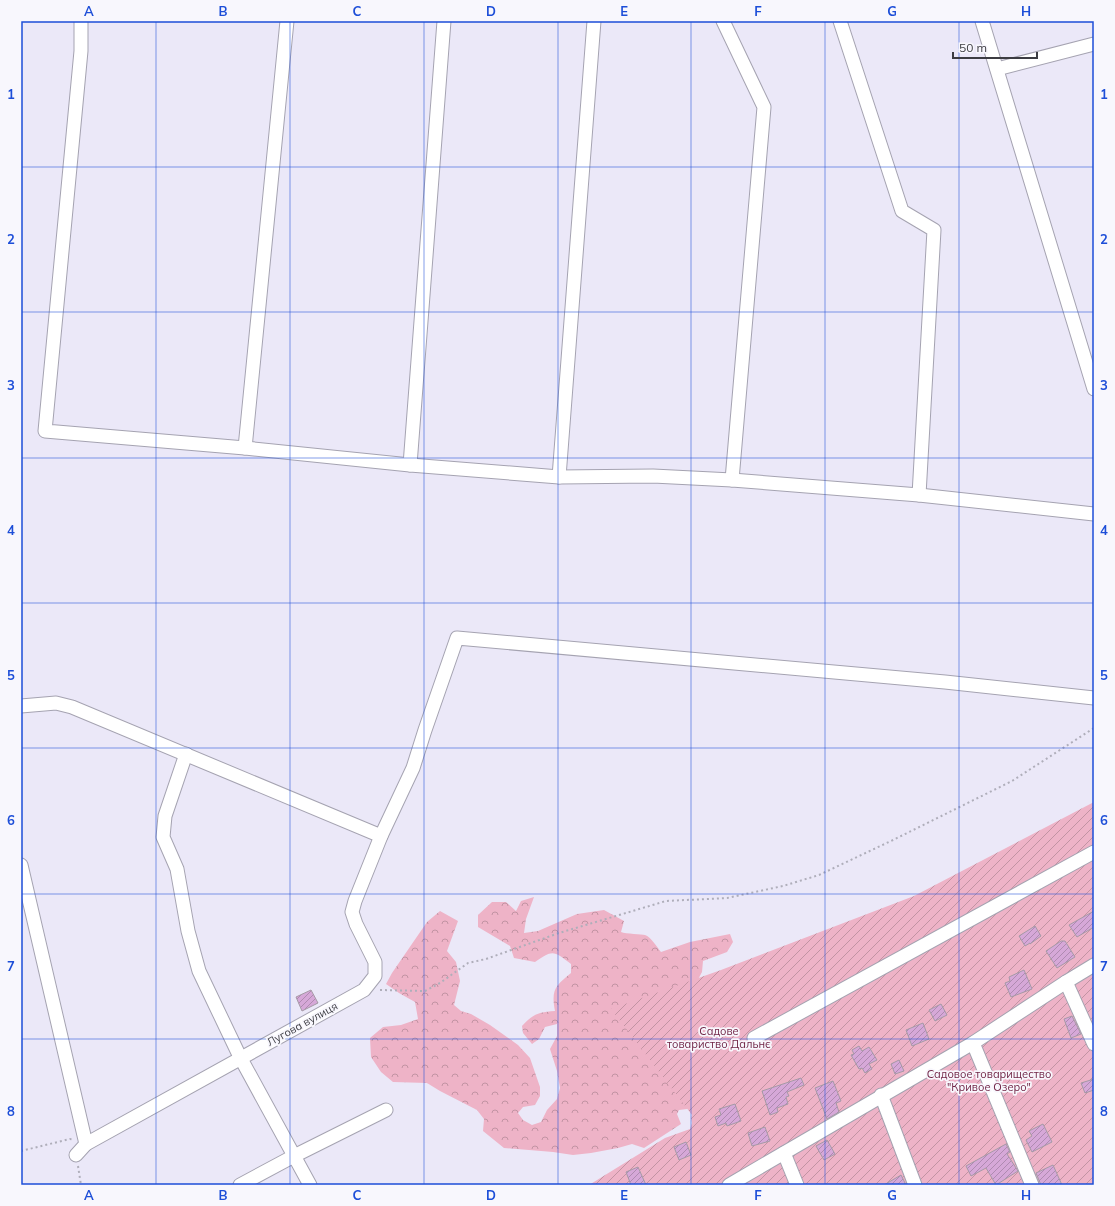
<svg xmlns="http://www.w3.org/2000/svg" width="1115" height="1206" font-family="Mulish,sans-serif">
  <style>
    .forest { fill: url(#forest-crowns) }
    .garden { fill: url(#garden-furrows) }
    .building { fill: url(#building-hatch); stroke: #a59aa6 }
    .lines { fill: none; stroke-linecap: round; stroke-linejoin: round }
    .minor-casing { stroke: #a5a3b1; stroke-width: 15 }
    .path { stroke: #afaeba; stroke-width: 2; stroke-dasharray: 2 3; stroke-linecap: butt }
    .minor { stroke: #fff; stroke-width: 13 }
    .grid { fill: none; stroke: #1d4ed8; stroke-width: 1; stroke-opacity: 0.55 }
    .labels { text-anchor: middle; dominant-baseline: central; stroke-width: 3.5; stroke-linejoin: round; paint-order: stroke }
    .street-label { font-size: 11px; fill: #3c3c42; stroke: #f8f7fd }
    .park-label { font-size: 11px; fill: #702445; stroke: #f8f7fd }
    .neatline { fill: none; stroke: #1d4ed8; stroke-width: 1.5 }
    .grid-label { font-size: 13px; text-anchor: middle; font-weight: bold; fill: #1d4ed8 }
  </style>
  <defs>
    <pattern id="forest-crowns" width="20" height="18" patternUnits="userSpaceOnUse"><rect width="20" height="18" fill="#eeb3c7"/><path d="M2 6a3 3 0 1 1 6 0M12 15a3 3 0 1 1 6 0" fill="none" stroke="#c293a3"/></pattern>
    <pattern id="garden-furrows" width="10" height="10" patternUnits="userSpaceOnUse"><rect width="10" height="10" fill="#eeb3c7"/><path d="M-1 1l2-2M0 10L10 0M9 11l2-2" fill="none" stroke="#c293a3"/></pattern>
    <pattern id="building-hatch" width="6" height="6" patternUnits="userSpaceOnUse"><rect width="6" height="6" fill="#d6a8d8"/><path d="M-1 1l2-2M0 6l6-6M5 7l2-2" fill="none" stroke="#af8ab1"/></pattern>
  </defs>
  <rect width="100%" height="100%" fill="#ebe8f8"/>
  <path class="forest" d="M534 897 526 919 524 933 538 931 577 914 604 910 624 921 621 932C626 934 642 934 645 935 651 937 657 947 661 952L690 942 730 934 733 942 727 952 703 961 702 972 694 987 729 1093 687 1109 679 1110 677 1114 681 1124 644 1148 632 1144 618 1148 591 1153 573 1155 553 1152 504 1148 483 1131 484 1119 477 1110 440 1091 427 1083 393 1082 381 1072 371 1057 370 1038 383 1027 401 1025 418 1019 415 1002 399 993 386 984 392 973 427 922 440 911 458 921 447 951 456 962 460 981 454 1005 461 1011 471 1014 490 1025 518 1045 530 1058 540 1087V1096L535 1105 523 1107 518 1113 523 1120 532 1125 541 1122 547 1110 557 1099 560 1088 557 1071 550 1049 557 1036V1024L545 1027 539 1039 532 1044 523 1033 522 1026C533 1014 539 1012 555 1011 551 990 555 986 571 973V964C554 951 553 949 535 962L514 958 510 946 478 927V915L492 902H506L516 911 521 901Z"/>
  <path class="garden" d="M1094 802V1185H589L665 1138 690 1129 692 1123 691 1118 692 1115 611 1009 721 970 914 896Z"/>
  <g class="building">
    <path d="M1094 911V927L1077 937 1069 925Z"/>
    <path d="M1035 926 1041 936 1030 944V943L1025 946 1019 936Z"/>
    <path d="M1061 941H1065L1075 957 1057 968 1046 951Z"/>
    <path d="M1024 970 1032 989 1011 997 1005 983 1010 981 1009 977Z"/>
    <path d="M311 990 318 1003 302 1011 296 997Z"/>
    <path d="M941 1004 947 1015 935 1021 929 1010Z"/>
    <path d="M1072 1016 1081 1034 1071 1038 1064 1019Z"/>
    <path d="M923 1023 929 1039 912 1046 906 1030Z"/>
    <path d="M859 1046 862 1051 869 1047 877 1060 869 1064 872 1069 865 1073 862 1068 859 1069 851 1055 854 1054 852 1050Z"/>
    <path d="M899 1060 904 1071 895 1074 891 1064Z"/>
    <path d="M801 1078 804 1085 787 1092 789 1096 786 1097 788 1104 777 1108 778 1112 770 1115 762 1091Z"/>
    <path d="M1094 1079V1090L1085 1093 1081 1083Z"/>
    <path d="M833 1081 841 1101 836 1103 839 1112 827 1119 815 1088Z"/>
    <path d="M735 1104 741 1121 727 1126 726 1123 718 1126 715 1117 721 1115 719 1109Z"/>
    <path d="M1043 1124 1052 1142 1032 1152 1026 1140 1032 1136 1029 1131Z"/>
    <path d="M765 1127 770 1141 752 1146 748 1133Z"/>
    <path d="M827 1140 835 1154 824 1160 816 1146Z"/>
    <path d="M686 1142 691 1155 679 1160 674 1147Z"/>
    <path d="M1006 1144 1010 1152 1007 1154 1018 1171 996 1185 986 1168 971 1176 966 1166Z"/>
    <path d="M1053 1165 1062 1185H1041L1036 1173Z"/>
    <path d="M638 1167 646 1185H631L626 1172Z"/>
    <path d="M901 1175 906 1185H884Z"/>
  </g>
  <g class="lines">
    <defs>
      <g id="minor">
        <path d="M81 21V51L45 431 245 448 410 465 559 477 653 476 732 480 919 495 1094 514"/>
        <path d="M723 21 764 107 732 480"/>
        <path d="M840 21 902 211 934 230 919 495"/>
        <path d="M982 21 1094 389"/>
        <path d="M997 69 1094 44"/>
        <path d="M245 448 287 21"/>
        <path d="M410 465 444 21"/>
        <path d="M559 477 594 21"/>
        <path d="M21 706 56 703 72 707 381 836"/>
        <path d="M186 754 165 816 163 837 177 869 188 931 199 971 240 1057 310 1185"/>
        <path d="M21 865 86 1144"/>
        <path d="M1066 982 1094 1044"/>
        <path d="M754 1038 1094 852"/>
        <path d="M973 1043 1032 1185"/>
        <path d="M881 1095 915 1185"/>
        <path d="M784 1153 797 1185"/>
        <path d="M76 1155 86 1144 364 990 375 976V962L356 924 352 912 355 901 381 836 413 768 425 730 457 638 945 682 1094 698"/>
        <path d="M240 1185 294 1156 386 1110"/>
        <path d="M729 1185 973 1043 1066 982 1094 965"/>
      </g>
    </defs>
    <use href="#minor" class="minor-casing"/>
    <g class="path">
      <path d="M380 990 425 991 440 983 468 963 486 959 559 933 666 901 727 898 783 886 819 875 893 840 1012 781 1094 728"/>
      <path d="M21 1151 70 1139 74 1140"/>
      <path d="M78 1166 81 1185"/>
    </g>
    <use href="#minor" class="minor"/>
  </g>
  <path class="grid" d="M156 21V1185M290 21V1185M424 21V1185M558 21V1185M691 21V1185M825 21V1185M959 21V1185M21 167H1094M21 312H1094M21 458H1094M21 603H1094M21 748H1094M21 894H1094M21 1039H1094"/>
  <g class="labels">
    <g class="street-label">
      <text transform="translate(302 1024) rotate(-29)">Лугова вулиця</text>
    </g>
    <g class="park-label">
      <text x="719" y="1031">Садове<tspan x="719" dy="13">товариство Дальнє</tspan></text>
      <text x="989" y="1074">Садовое товарищество<tspan x="989" dy="13">"Кривое Озеро"</tspan></text>
    </g>
  </g>
  <rect width="1115" height="1206" fill="none" stroke="#f8f7fd" stroke-width="44"/>
  <path d="M953 52v6h84v-6" fill="none" stroke="#3c3c42" stroke-width="2"/>
  <text x="959" y="52" font-size="12" fill="#3c3c42" stroke="#f8f7fd" stroke-width="3" paint-order="stroke">50 m</text>
  <rect x="22" y="22" width="1071" height="1162" class="neatline"/>
  <g class="grid-label">
    <text x="89" y="16">A</text>
    <text x="223" y="16">B</text>
    <text x="357" y="16">C</text>
    <text x="491" y="16">D</text>
    <text x="624" y="16">E</text>
    <text x="758" y="16">F</text>
    <text x="892" y="16">G</text>
    <text x="1026" y="16">H</text>
    <text x="11" y="99">1</text>
    <text x="1104" y="99">1</text>
    <text x="11" y="244">2</text>
    <text x="1104" y="244">2</text>
    <text x="11" y="390">3</text>
    <text x="1104" y="390">3</text>
    <text x="11" y="535">4</text>
    <text x="1104" y="535">4</text>
    <text x="11" y="680">5</text>
    <text x="1104" y="680">5</text>
    <text x="11" y="825">6</text>
    <text x="1104" y="825">6</text>
    <text x="11" y="971">7</text>
    <text x="1104" y="971">7</text>
    <text x="11" y="1116">8</text>
    <text x="1104" y="1116">8</text>
    <text x="89" y="1200">A</text>
    <text x="223" y="1200">B</text>
    <text x="357" y="1200">C</text>
    <text x="491" y="1200">D</text>
    <text x="624" y="1200">E</text>
    <text x="758" y="1200">F</text>
    <text x="892" y="1200">G</text>
    <text x="1026" y="1200">H</text>
  </g>
</svg>
